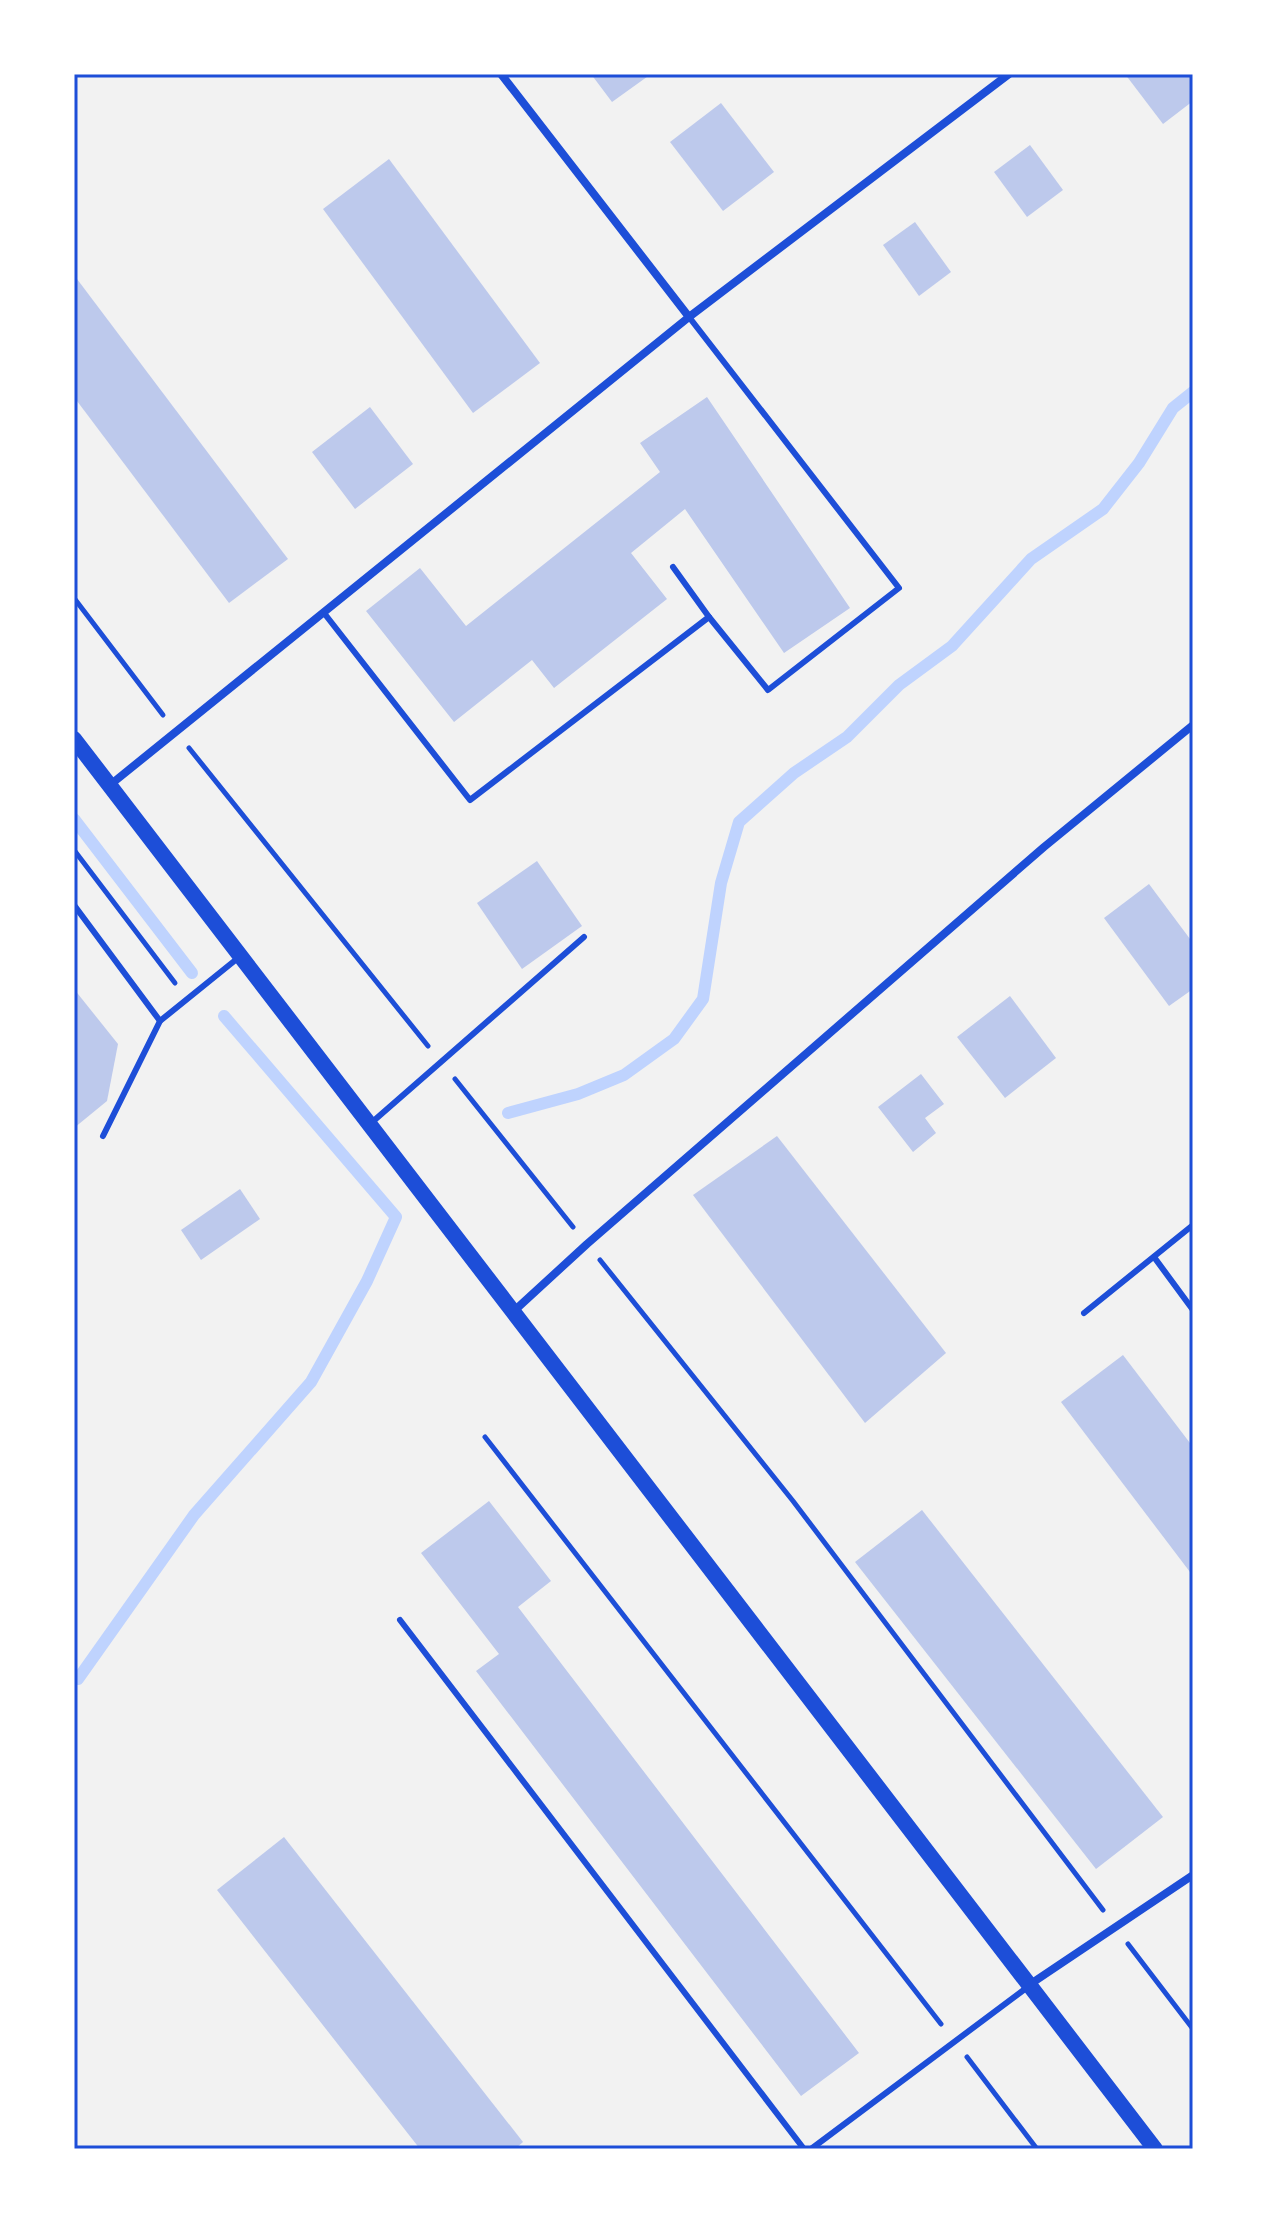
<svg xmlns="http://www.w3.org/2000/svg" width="1267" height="2223" font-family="'Alegreya Sans',sans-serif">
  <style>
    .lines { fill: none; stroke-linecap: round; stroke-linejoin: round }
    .stream { stroke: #bfd3fe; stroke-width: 12 }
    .building { fill: #bdc9ec }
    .path { stroke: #1d4ed8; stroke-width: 5 }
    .service { stroke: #1d4ed8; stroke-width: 6 }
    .minor { stroke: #1d4ed8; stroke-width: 8 }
    .secondary { stroke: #1d4ed8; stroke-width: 16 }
    .neatline { fill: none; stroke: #1d4ed8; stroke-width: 3 }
  </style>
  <rect width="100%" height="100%" fill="#f2f2f2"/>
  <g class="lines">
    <g class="stream">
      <path d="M74 819 192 973"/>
      <path d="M508 1113 578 1094 624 1075 674 1039 703 999 721 883 739 822 794 773 847 737 899 685 952 646 1031 559 1103 509 1139 463 1173 408 1193 392"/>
      <path d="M78 1679 194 1515 311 1382 367 1281 396 1217 224 1016"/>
    </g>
  </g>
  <g class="building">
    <path d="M591 74H651L612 102Z"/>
    <path d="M1125 74H1188L1193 81V101L1163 124Z"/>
    <path d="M721 103 774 172 723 211 670 142Z"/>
    <path d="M1030 145 1063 190 1027 217 994 172Z"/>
    <path d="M389 159 540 363 473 413 323 209Z"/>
    <path d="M915 222 951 272 919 296 883 245Z"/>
    <path d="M74 275 288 559 229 603 74 397Z"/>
    <path d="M707 397 850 608 784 653 685 509 631 553 667 599 554 688 532 660 454 722 366 611 420 568 466 626 660 472 640 443Z"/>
    <path d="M370 407 413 464 355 509 312 452Z"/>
    <path d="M537 861 582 926 522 969 477 903Z"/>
    <path d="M1149 884 1193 943V989L1169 1006 1104 918Z"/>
    <path d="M74 989 118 1044 107 1101 74 1128Z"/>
    <path d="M1010 996 1056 1058 1005 1098 957 1037Z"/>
    <path d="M921 1074 944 1104 925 1118 936 1133 913 1152 878 1107Z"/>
    <path d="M777 1136 946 1353 865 1423 693 1195Z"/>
    <path d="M240 1189 260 1219 201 1260 181 1230Z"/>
    <path d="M1123 1355 1193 1447V1576L1061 1402Z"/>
    <path d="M489 1501 551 1581 518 1607 859 2053 801 2096 476 1671 499 1654 421 1553Z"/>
    <path d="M922 1510 1163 1817 1096 1869 855 1562Z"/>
    <path d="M284 1837 523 2142 515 2149H420L217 1890Z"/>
  </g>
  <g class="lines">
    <g class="path">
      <path d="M74 598 163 715"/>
      <path d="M189 748 428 1046"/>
      <path d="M74 850 175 983"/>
      <path d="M455 1079 573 1227"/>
      <path d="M600 1260 793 1501 1103 1910"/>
      <path d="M485 1437 941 2024"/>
      <path d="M1128 1944 1193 2029"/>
      <path d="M967 2057 1037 2149"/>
    </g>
    <g class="service">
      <path d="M673 567 709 617 768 690 899 588 689 317"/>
      <path d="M324 613 470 800 709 617"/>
      <path d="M74 905 160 1021 238 958"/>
      <path d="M370 1124 584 937"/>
      <path d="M103 1136 160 1021"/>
      <path d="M1154 1257 1193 1310"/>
      <path d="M1084 1313 1193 1225"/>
      <path d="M400 1620 804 2149"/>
      <path d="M811 2149 1029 1986"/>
    </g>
    <g class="minor">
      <path d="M501 74 689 317"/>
      <path d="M110 785 689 317 1009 74"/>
      <path d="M514 1311 587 1244 1044 847 1193 725"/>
      <path d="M1029 1985 1193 1875"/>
    </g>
    <path class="secondary" d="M74 739 1155 2149"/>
  </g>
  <rect width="1267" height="2223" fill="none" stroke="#ffffff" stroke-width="152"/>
  <rect x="76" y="76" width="1115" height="2071" class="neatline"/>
</svg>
